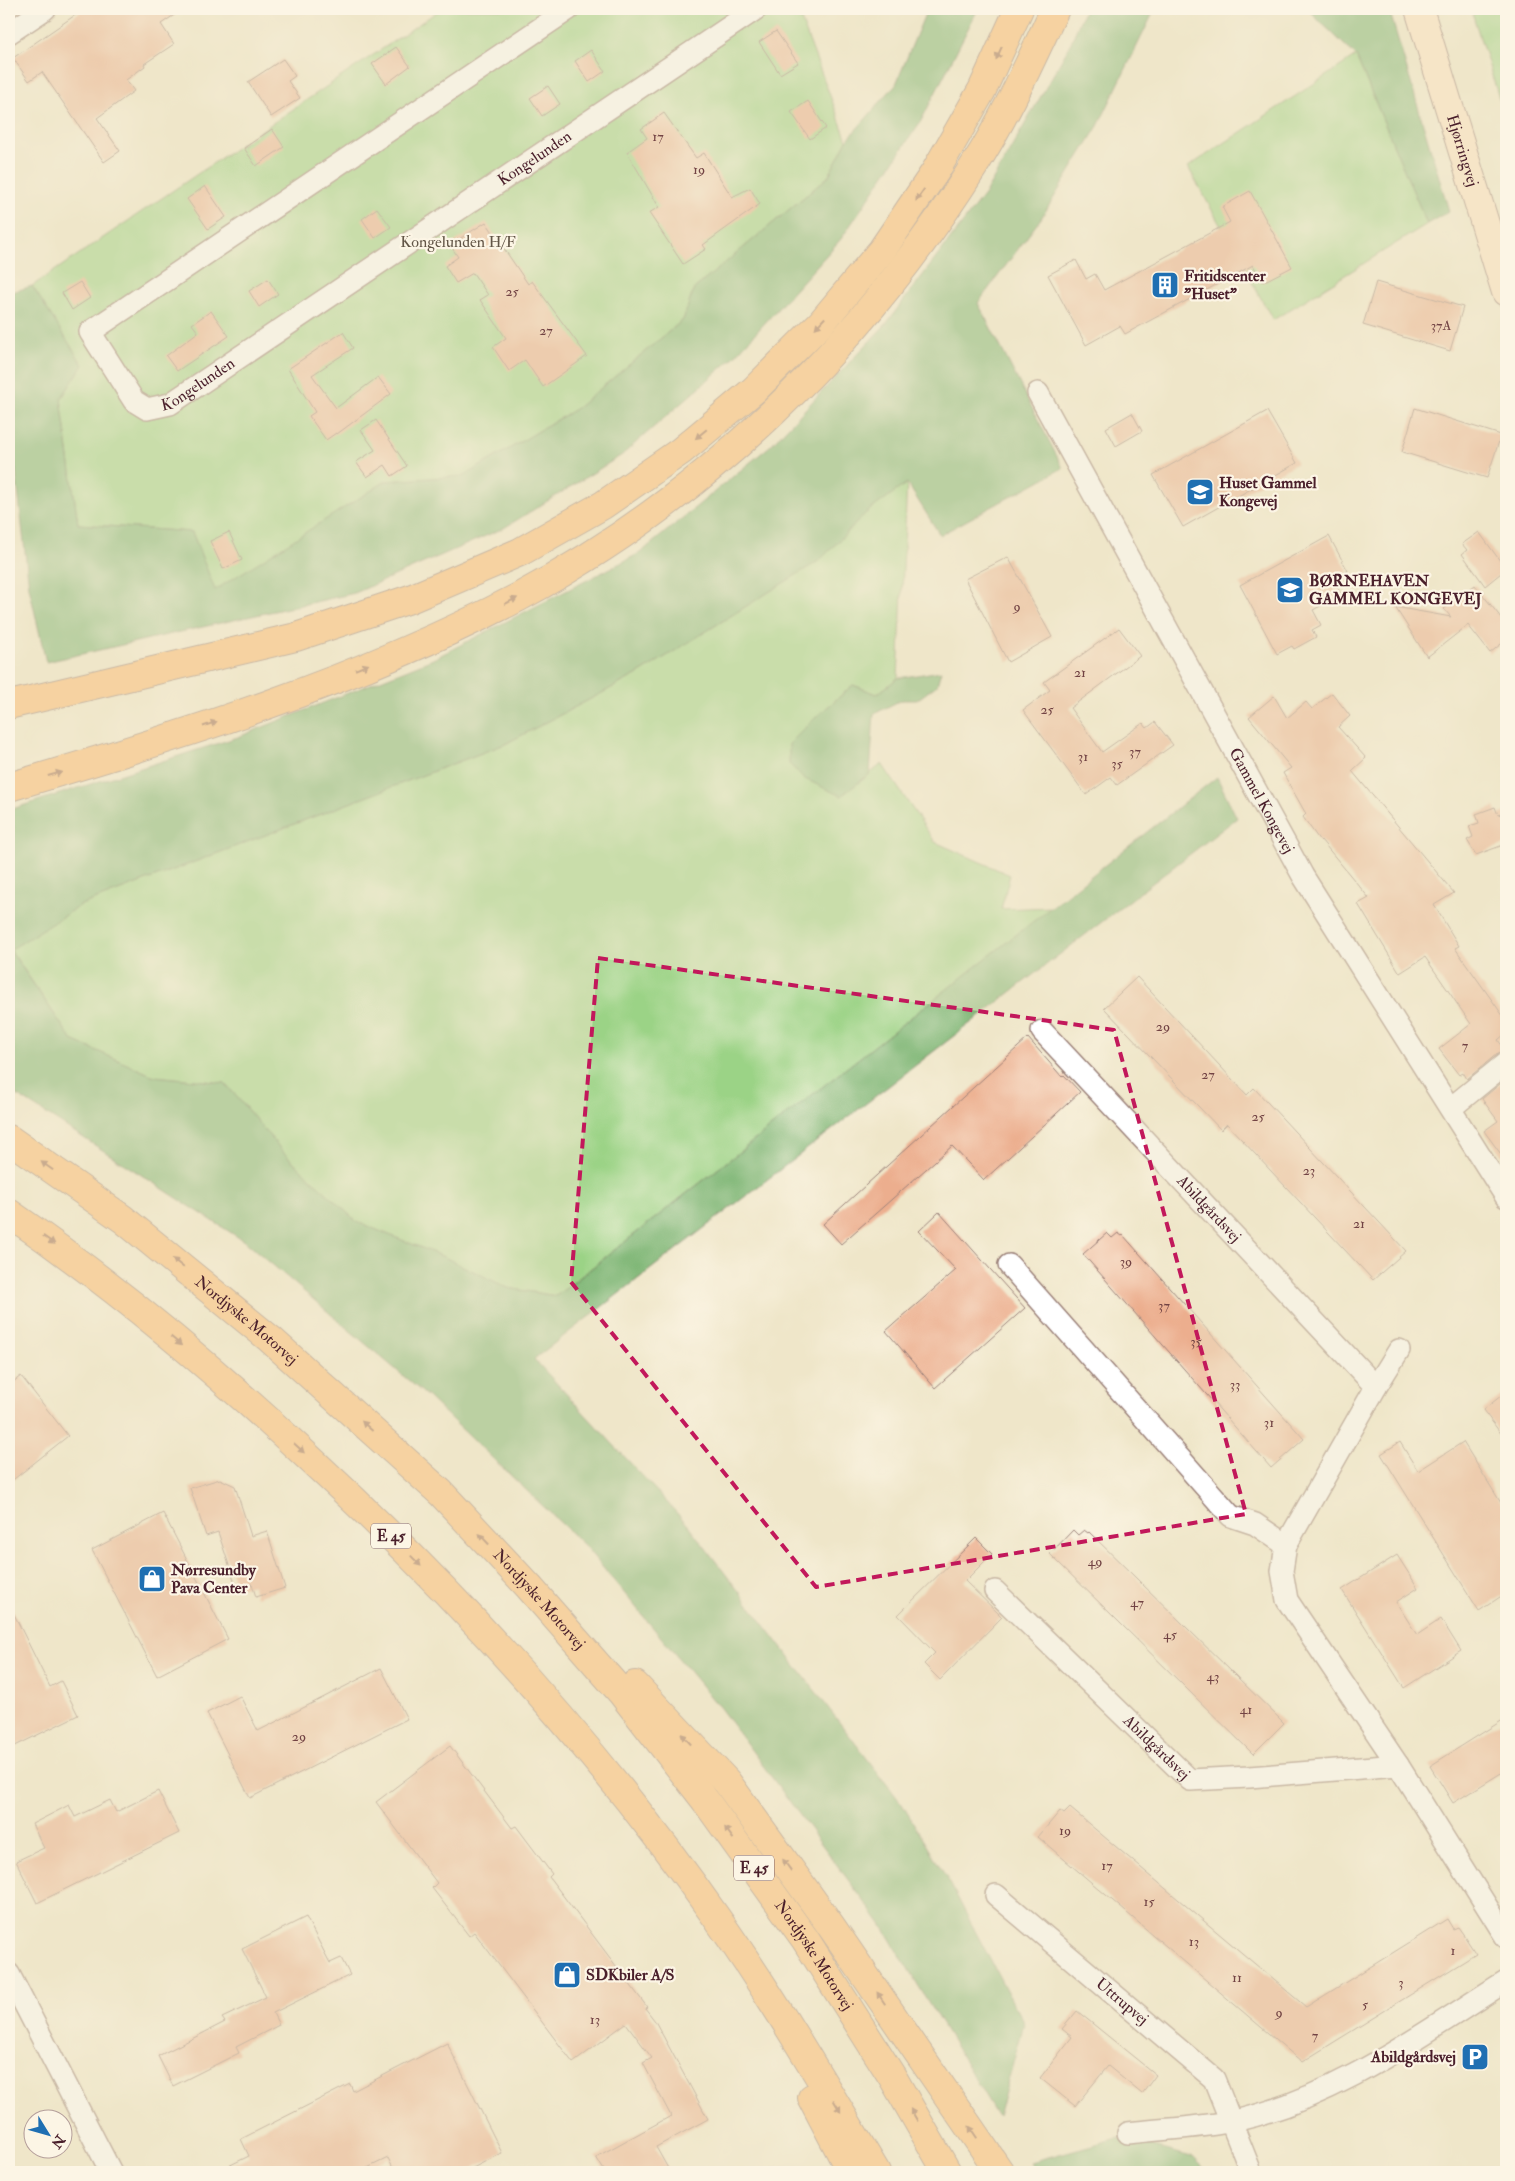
<svg xmlns="http://www.w3.org/2000/svg" width="1515" height="2181" font-family="'IM FELL Double Pica',serif">
  <style>
    .green { fill: #9bd386; stroke: #727958 }
    .forest { fill: #7cb573; stroke: #636a4f }
    .building { fill: #ecae8e }
    .lines { fill: none; stroke-linecap: round; stroke-linejoin: round }
    .street-casing { stroke: #9c827a; stroke-width: 24 }
    .secondary-casing { stroke: #9c827a; stroke-width: 30 }
    .highway-casing { stroke: #9c827a; stroke-width: 30 }
    .street { stroke: #fff; stroke-width: 21 }
    .secondary { stroke: #ffe4c6; stroke-width: 28 }
    .highway { stroke: #febb71; stroke-width: 28 }
    .oneway { fill: #9b654a }
    .marked { fill: none; stroke: #c2185b; stroke-width: 4; stroke-dasharray: 10 6; stroke-linejoin: round }
    .labels { text-anchor: middle; dominant-baseline: central; stroke-width: 4.5; stroke-linejoin: round; paint-order: stroke }
    .number-label { font-size: 14px; fill: #724344 }
    .shield { fill: #fcf5e5; stroke: #7f5f63; stroke-width: 1 }
    .shield-label { font-size: 15px; font-weight: bold; fill: #4a1f2b }
    .street-label { font-size: 16px; fill: #4a1f2b; stroke: #fcf5e5 }
    .park-label { font-size: 16px; fill: #625546; stroke: #fcf5e5 }
    .poi-label { font-size: 16px; font-weight: bold; fill: #4a1f2b; stroke: #fcf5e5; text-anchor: start }
  </style>
  <rect width="100%" height="100%" fill="#fcf5e5"/>
  <filter id="ink" filterUnits="userSpaceOnUse"><feTurbulence type="fractalNoise" baseFrequency=".02" numOctaves="2"/><feDisplacementMap in="SourceGraphic" scale="10" xChannelSelector="R" yChannelSelector="G"/><feConvolveMatrix kernelMatrix="1 2 1 2 8 2 1 2 1" color-interpolation-filters="sRGB"/></filter>
  <filter id="wash" filterUnits="userSpaceOnUse"><feTurbulence type="fractalNoise" baseFrequency=".0096" numOctaves="4" result="noise"/><feDisplacementMap in="SourceGraphic" scale="20" xChannelSelector="R" yChannelSelector="G"/><feGaussianBlur stdDeviation="1.12" result="paint"/><feColorMatrix in="noise" values="0 0 0 0 0 0 0 0 0 0 0 0 0 0 0 0 0 1.4 0 .05"/><feComposite in="paint" operator="in"/></filter>
  <g filter="url(#wash)">
    <rect width="100%" height="100%" fill="#efe6c9"/>
    <g class="green">
      <path d="M441 9H797L847 140 828 177 694 289 683 320 577 408 464 476 386 481 215 591 192 532 78 524 61 399 83 365 32 286Z"/>
      <path d="M1471 9H1506V120Z"/>
      <path d="M1356 56 1427 224 1273 320 1188 167Z"/>
      <path d="M907 482 898 678 877 694 853 685 815 718 841 796 882 764 935 842 1010 875 1001 909 1052 907 556 1296 508 1288 444 1257 357 1222 284 1153 225 1083 154 1076 72 1040 10 949 81 905 505 744 638 674 820 560 866 513Z"/>
    </g>
    <g class="forest">
      <path d="M927 9H978L921 121 841 239 734 357 622 455 504 528 355 593 46 662 29 587 9 411V293L32 286 83 365 61 399 78 524 192 532 215 590 386 481 464 476 577 408 683 320 694 289 828 177 847 140 896 84Z"/>
      <path d="M1085 9H1155L1098 126 1042 217 978 303 1063 468 940 535 907 483 866 513 820 560 638 674 505 744 81 905 10 950 72 1040 154 1076 225 1083 284 1153 357 1222 444 1257 508 1288 556 1296 1217 777 1237 818 534 1359 688 1525 902 1804 951 1885 1024 2024 998 2117 881 1924 720 1708 584 1545 428 1397 247 1243 9 1090V810L238 737 433 659 640 553 770 446 885 325 986 192 1069 47Z"/>
      <path d="M1307 9H1389L1449 211 1427 224 1356 56Z"/>
      <path d="M941 671 937 685 917 700H901L874 714 870 774 841 796 805 779 789 764V744L815 718 853 685 877 694 898 678Z"/>
      <path d="M1118 2138 1192 2157 1207 2172H1037L1030 2162Z"/>
    </g>
    <g id="blocks">
      <g class="building">
        <path d="M84 9H183L161 24 174 44 144 64 145 66 126 80 134 91 97 118 120 151 104 162 42 72 29 81 13 58Z"/>
        <path d="M776 31 798 63 780 74 759 42Z"/>
        <path d="M396 47 410 66 386 84 372 64Z"/>
        <path d="M591 50 605 71 589 82 575 61Z"/>
        <path d="M283 59 295 76 288 81 300 98 271 117 248 82Z"/>
        <path d="M548 86 560 104 542 116 530 98Z"/>
        <path d="M808 101 826 128 810 139 791 112Z"/>
        <path d="M664 113 696 158 704 153 732 197 750 188 760 204 703 245 706 249 683 264 649 213 659 207 627 152 647 138 641 129Z"/>
        <path d="M272 129 284 147 256 166 244 148Z"/>
        <path d="M205 186 226 217 208 229 187 199Z"/>
        <path d="M1250 191 1292 267 1263 282 1253 265 1125 334 1120 326 1086 345 1048 275 1076 260 1086 279 1095 274 1104 290 1230 222 1222 207Z"/>
        <path d="M377 208 391 227 375 238 362 219Z"/>
        <path d="M486 222 528 284 532 281 587 356 543 387 525 360 509 371 493 347 506 338 480 300 488 295 473 273 456 283 445 266 458 257 450 245Z"/>
        <path d="M268 279 278 294 259 307 249 291Z"/>
        <path d="M80 282 90 298 72 310 62 293Z"/>
        <path d="M1376 282 1463 307 1450 351 1363 325Z"/>
        <path d="M211 311 229 336 177 371 166 356 198 332 192 324Z"/>
        <path d="M343 332 353 348 312 375 336 408 378 377 391 394 337 434 336 433 326 440 309 416 315 412 288 369Z"/>
        <path d="M1415 408 1501 435 1487 478 1402 452Z"/>
        <path d="M1267 411 1297 463 1183 527 1153 475Z"/>
        <path d="M1132 413 1142 431 1116 446 1106 428Z"/>
        <path d="M376 420 407 466 392 476 385 465 367 477 356 462 375 450 361 430Z"/>
        <path d="M229 532 242 560 223 569 210 541Z"/>
        <path d="M1479 532 1506 569 1485 586 1462 554 1467 550 1462 544Z"/>
        <path d="M1329 536 1348 571 1333 579 1341 595 1313 610 1321 625 1312 630 1316 637 1294 649 1292 646 1277 654 1240 585Z"/>
        <path d="M1008 557 1052 637 1008 662 965 579Z"/>
        <path d="M1475 585 1506 624V640L1490 653 1468 625 1427 657 1395 607 1451 617 1444 609Z"/>
        <path d="M1119 628 1140 656 1070 708 1102 752 1143 723 1147 728 1155 722 1173 745 1117 785 1111 777 1086 795 1023 710 1050 690 1044 682Z"/>
        <path d="M1332 693 1350 716 1338 727 1366 758 1352 771 1454 893 1434 905 1459 946 1455 948 1506 1020V1033L1498 1040 1506 1051 1498 1053 1467 1079 1463 1072 1459 1075 1439 1049 1471 1024 1425 957 1400 973 1358 904 1369 898 1321 840 1320 841 1303 817 1306 814 1283 773 1291 768 1249 717 1274 696 1287 718 1306 702 1312 709Z"/>
        <path d="M1495 807 1498 815 1506 812V844L1476 855 1467 840 1473 837 1469 826 1479 823 1476 814Z"/>
        <path d="M1137 977 1247 1095 1254 1088 1406 1251 1373 1280 1227 1124 1221 1130 1104 1008Z"/>
        <path d="M1028 1038 1062 1077 1064 1075 1080 1092 984 1180 952 1146 841 1244 823 1224Z"/>
        <path d="M1506 1079V1161L1484 1131 1498 1121 1482 1099Z"/>
        <path d="M939 1212 1025 1308 935 1388 886 1331 956 1270 919 1231Z"/>
        <path d="M1107 1233 1112 1238 1118 1233 1122 1236 1123 1235 1304 1439 1271 1468 1083 1254Z"/>
        <path d="M21 1376 68 1436 9 1483V1385Z"/>
        <path d="M1506 1392V1440L1483 1410Z"/>
        <path d="M1400 1442 1418 1471 1463 1442 1506 1511V1593L1479 1611 1381 1454Z"/>
        <path d="M220 1479 235 1486 251 1536 267 1531 285 1588 256 1597 252 1584 237 1589 218 1532 206 1536 190 1488Z"/>
        <path d="M163 1513 228 1639 157 1676 92 1550Z"/>
        <path d="M1073 1530 1078 1535 1084 1530 1088 1533 1089 1532 1284 1723 1253 1754 1050 1554Z"/>
        <path d="M976 1538 992 1554 965 1581 1002 1617 940 1680 924 1664 935 1653 898 1615Z"/>
        <path d="M1397 1555 1418 1588 1396 1602 1417 1635 1441 1619 1461 1651 1404 1688 1342 1590Z"/>
        <path d="M9 1604 50 1687 61 1681 78 1715 9 1749Z"/>
        <path d="M381 1668 407 1719 250 1798 207 1713 240 1696 258 1731Z"/>
        <path d="M1506 1718V1770L1453 1803 1430 1766Z"/>
        <path d="M450 1746 512 1828 516 1826 552 1874 549 1877 647 2007 645 2008 655 2021 708 2119 656 2147 670 2172H605L596 2157 671 2116 643 2063 652 2058 626 2023 573 2063 474 1932 469 1936 432 1888 437 1883 376 1802Z"/>
        <path d="M158 1791 179 1833 37 1903 16 1861 44 1848 32 1824 69 1805 75 1817 110 1800 116 1812Z"/>
        <path d="M1070 1808 1306 2007 1447 1919 1453 1929 1458 1927 1463 1934 1476 1954 1302 2062 1038 1837 1060 1811 1064 1814Z"/>
        <path d="M306 1917 330 1963 341 1958 350 1975 273 2013 279 2025 236 2047 239 2053 173 2086 158 2056 225 2022 222 2018 266 1997 242 1949Z"/>
        <path d="M1077 2011 1156 2075 1142 2094 1108 2066 1075 2106 1040 2078 1072 2037 1062 2029Z"/>
        <path d="M447 2043 502 2153 465 2172H395L388 2158 359 2172H216L249 2156 241 2139 350 2084 353 2091Z"/>
      </g>
    </g>
  </g>
  <g filter="url(#ink)">
    <use href="#blocks" fill-opacity="0" stroke="#9c827a" stroke-width="1"/>
    <g class="lines">
      <defs>
        <g id="street">
          <path id="s1" d="M569 9 90 332 134 401 147 409 170 404 756 9"/>
          <path d="M9 33 45 9"/>
          <path id="s2" d="M1038 393 1303 876 1506 1197"/>
          <path id="s3" d="M1042 1031 1376 1387 1286 1545 1282 1571 1287 1600 1398 1765 1506 1937"/>
          <path d="M1451 1108 1506 1063"/>
          <path d="M1009 1265 1231 1516 1255 1524 1286 1545"/>
          <path d="M1376 1387 1399 1350"/>
          <path id="s4" d="M995 1591 1190 1780 1249 1777 1398 1765"/>
          <path id="s5" d="M996 1895 1214 2079 1251 2172"/>
          <path d="M9 1974 111 2172"/>
          <path d="M1128 2133C1162 2129 1199 2128 1234 2121 1336 2098 1419 2036 1506 1981"/>
        </g>
        <g id="secondary">
          <path id="s6" d="M1419 9 1506 292"/>
        </g>
        <g id="highway">
          <path d="M9 705 296 637 410 599 520 552 603 505 681 451 754 390 821 323 882 250 935 172 982 90 1019 9"/>
          <path d="M9 787C182 736 358 681 519 597 706 497 861 345 974 166 1006 116 1030 62 1055 9"/>
          <path id="s7" d="M9 1139 123 1219 270 1339 441 1493 529 1587 621 1692 705 1800 805 1939 893 2078 947 2172"/>
          <path d="M9 1213C115 1286 214 1369 308 1457 459 1596 598 1749 716 1917 774 1999 825 2086 876 2172"/>
          <path d="M635 1685 727 1782 831 1926 1000 2172"/>
          <path d="M812 2098 851 2172"/>
        </g>
      </defs>
      <use href="#street" class="street-casing"/>
      <use href="#secondary" class="secondary-casing"/>
      <use href="#highway" class="highway-casing"/>
      <use href="#street" class="street"/>
      <use href="#secondary" class="secondary"/>
      <use href="#highway" class="highway"/>
    </g>
    <defs><path id="oneway-solid" d="M-6-.8H1V-3.2L6.5 0L1 3.2V.8H-6Z" transform="scale(1.25)"/></defs>
    <g class="oneway">
      <use href="#oneway-solid" transform="translate(999 53) rotate(114)"/>
      <use href="#oneway-solid" transform="translate(920 195) rotate(125)"/>
      <use href="#oneway-solid" transform="translate(820 323) rotate(133)"/>
      <use href="#oneway-solid" transform="translate(701 434) rotate(140)"/>
      <use href="#oneway-solid" transform="translate(511 601) rotate(-26)"/>
      <use href="#oneway-solid" transform="translate(362 667) rotate(-22)"/>
      <use href="#oneway-solid" transform="translate(210 724) rotate(-19)"/>
      <use href="#oneway-solid" transform="translate(55 774) rotate(-16)"/>
      <use href="#oneway-solid" transform="translate(47 1166) rotate(-145)"/>
      <use href="#oneway-solid" transform="translate(49 1240) rotate(35)"/>
      <use href="#oneway-solid" transform="translate(178 1263) rotate(-141)"/>
      <use href="#oneway-solid" transform="translate(176 1341) rotate(40)"/>
      <use href="#oneway-solid" transform="translate(367 1426) rotate(-138)"/>
      <use href="#oneway-solid" transform="translate(299 1448) rotate(43)"/>
      <use href="#oneway-solid" transform="translate(484 1539) rotate(-133)"/>
      <use href="#oneway-solid" transform="translate(416 1561) rotate(46)"/>
      <use href="#oneway-solid" transform="translate(686 1739) rotate(-133)"/>
      <use href="#oneway-solid" transform="translate(729 1833) rotate(-126)"/>
      <use href="#oneway-solid" transform="translate(787 1865) rotate(-126)"/>
      <use href="#oneway-solid" transform="translate(881 1998) rotate(-124)"/>
      <use href="#oneway-solid" transform="translate(837 2106) rotate(59)"/>
      <use href="#oneway-solid" transform="translate(914 2115) rotate(-120)"/>
      <use href="#oneway-solid" transform="translate(973 2132) rotate(-124)"/>
    </g>
  </g>
  <path d="M0 0H1515V2181H0ZM598 958 1114 1030 1246 1514 816 1587 571 1282Z" fill="#efe6c9" fill-opacity=".55" fill-rule="evenodd"/>
  <path class="marked" d="M598 958 1114 1030 1246 1514 816 1587 571 1282Z"/>
  <defs>
    <symbol id="building-square" viewBox="-11 -11 22 22"><rect x="-9" y="-9" width="18" height="18" rx="4" fill="#1f6fb2" stroke="#fcf5e5"/><path d="M-4-6H4V6H1V3H-1V6H-4ZM-2.5-4.3h1.7v1.8h-1.7ZM.8-4.3h1.7v1.8H.8ZM-2.5-1h1.7V.8h-1.7ZM.8-1h1.7V.8H.8Z" fill="#fff"/></symbol>
    <symbol id="school-square" viewBox="-11 -11 22 22"><rect x="-9" y="-9" width="18" height="18" rx="4" fill="#1f6fb2" stroke="#fcf5e5"/><path d="M0-5L7-2L0 1L-7-2ZM-4 1L0 2.5L4 1V4Q0 6-4 4Z" fill="#fff"/></symbol>
    <symbol id="shop-square" viewBox="-11 -11 22 22"><rect x="-9" y="-9" width="18" height="18" rx="4" fill="#1f6fb2" stroke="#fcf5e5"/><path d="M-5-2.5h2.3a2.7 3.5 0 0 1 5.4 0H5L5.5 6h-11ZM-1.5-2.5h3a1.5 2.3 0 0 0-3 0Z" fill="#fff"/></symbol>
    <symbol id="parking-square" viewBox="-11 -11 22 22"><rect x="-9" y="-9" width="18" height="18" rx="4" fill="#1f6fb2" stroke="#fcf5e5"/><path d="M-3.5-5.5H1a3.5 3.5 0 0 1 0 7H-1V5.5H-3.5ZM-1-3.4V-.6H.8a1.4 1.4 0 0 0 0-2.8Z" fill="#fff"/></symbol>
  </defs>
  <g fill-rule="evenodd">
    <use href="#building-square" x="1149" y="269" width="32" height="32"/>
    <use href="#school-square" x="1184" y="476" width="32" height="32"/>
    <use href="#school-square" x="1274" y="574" width="32" height="32"/>
    <use href="#shop-square" x="136" y="1563" width="32" height="32"/>
    <use href="#shop-square" x="551" y="1959" width="32" height="32"/>
    <use href="#parking-square" x="1459" y="2041" width="32" height="32"/>
  </g>
  <g class="labels">
    <g class="number-label">
      <text x="658" y="136">17</text>
      <text x="699" y="169">19</text>
      <text x="512" y="291">25</text>
      <text x="1441" y="325">37A</text>
      <text x="546" y="330">27</text>
      <text x="1017" y="606">9</text>
      <text x="1080" y="672">21</text>
      <text x="1047" y="709">25</text>
      <text x="1135" y="751">37</text>
      <text x="1083" y="756">31</text>
      <text x="1117" y="763">35</text>
      <text x="1163" y="1026">29</text>
      <text x="1465" y="1045">7</text>
      <text x="1208" y="1074">27</text>
      <text x="1258" y="1116">25</text>
      <text x="1309" y="1170">23</text>
      <text x="1359" y="1223">21</text>
      <text x="1126" y="1261">39</text>
      <text x="1164" y="1305">37</text>
      <text x="1196" y="1341">35</text>
      <text x="1235" y="1384">33</text>
      <text x="1269" y="1422">31</text>
      <text x="1095" y="1561">49</text>
      <text x="1137" y="1602">47</text>
      <text x="1170" y="1634">45</text>
      <text x="1213" y="1676">43</text>
      <text x="1246" y="1709">41</text>
      <text x="299" y="1736">29</text>
      <text x="1065" y="1830">19</text>
      <text x="1107" y="1865">17</text>
      <text x="1149" y="1901">15</text>
      <text x="1194" y="1941">13</text>
      <text x="1453" y="1950">1</text>
      <text x="1237" y="1977">11</text>
      <text x="1401" y="1982">3</text>
      <text x="1365" y="2004">5</text>
      <text x="1279" y="2012">9</text>
      <text x="595" y="2019">13</text>
      <text x="1315" y="2035">7</text>
    </g>
    <g class="shield">
      <rect x="371" y="1523.5" width="40" height="25" rx="4"/>
      <rect x="734" y="1855.5" width="40" height="25" rx="4"/>
    </g>
    <g class="shield-label">
      <text x="391" y="1536">E 45</text>
      <text x="754" y="1868">E 45</text>
    </g>
    <g class="street-label">
      <text stroke="none"><textPath href="#s6" startOffset="148">Hjørringvej</textPath></text>
      <text stroke="none"><textPath href="#s1" startOffset="1138">Kongelunden</textPath></text>
      <text stroke="none"><textPath href="#s1" startOffset="732">Kongelunden</textPath></text>
      <text stroke="none"><textPath href="#s2" startOffset="465">Gammel Kongevej</textPath></text>
      <text stroke="none"><textPath href="#s3" startOffset="244">Abildgårdsvej</textPath></text>
      <text stroke="none"><textPath href="#s7" startOffset="299">Nordjyske Motorvej</textPath></text>
      <text stroke="none"><textPath href="#s7" startOffset="704">Nordjyske Motorvej</textPath></text>
      <text stroke="none"><textPath href="#s4" startOffset="225">Abildgårdsvej</textPath></text>
      <text stroke="none"><textPath href="#s7" startOffset="1154">Nordjyske Motorvej</textPath></text>
      <text stroke="none"><textPath href="#s5" startOffset="165">Uttrupvej</textPath></text>
    </g>
    <g class="park-label">
      <text x="458" y="242">Kongelunden H/F</text>
    </g>
    <g class="poi-label">
      <text x="1184" y="276">Fritidscenter<tspan x="1184" dy="18">"Huset"</tspan></text>
      <text x="1219" y="483">Huset Gammel<tspan x="1219" dy="18">Kongevej</tspan></text>
      <text x="1309" y="581">BØRNEHAVEN<tspan x="1309" dy="18">GAMMEL KONGEVEJ</tspan></text>
      <text x="171" y="1570">Nørresundby<tspan x="171" dy="18">Pava Center</tspan></text>
      <text x="586" y="1975">SDKbiler A/S</text>
      <text x="1456" y="2057" text-anchor="end">Abildgårdsvej</text>
    </g>
  </g>
  <rect width="1515" height="2181" fill="none" stroke="#fcf5e5" stroke-width="30"/>
  <g transform="translate(48 2134) rotate(127)"><circle r="24" fill="#fcf5e5" stroke="#b59f9b"/>
  <path d="M0-4L9 19L0 12L-9 19Z" fill="#1f6fb2"/>
  <text y="-8" font-size="14" font-weight="bold" text-anchor="middle" fill="#4a1f2b">N</text>
  </g>
</svg>
